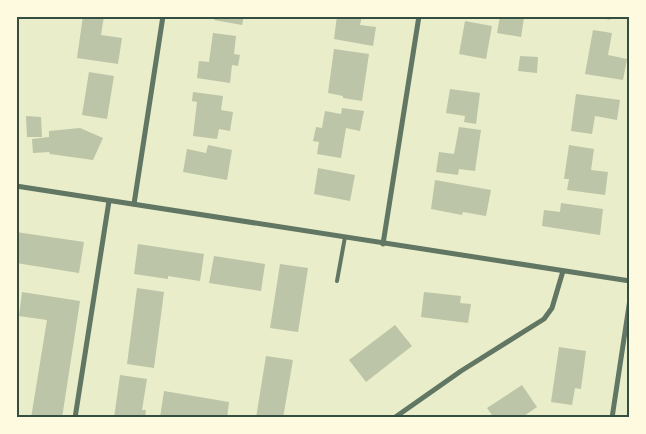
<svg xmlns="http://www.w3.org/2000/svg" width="646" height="434" font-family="Lato,sans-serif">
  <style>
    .building { fill: #bcc5a7 }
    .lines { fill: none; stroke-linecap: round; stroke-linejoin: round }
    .service { stroke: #617663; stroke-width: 4 }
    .minor { stroke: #617663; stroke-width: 5 }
    .neatline { fill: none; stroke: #344e41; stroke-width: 2 }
  </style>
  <rect width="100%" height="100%" fill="#e9edc9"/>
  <g class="building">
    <path d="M83 16H104L101 35 122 38 118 64 77 58Z"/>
    <path d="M215 16H244L242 25 214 20Z"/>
    <path d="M337 16H362L360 25 376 27 373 46 334 39Z"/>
    <path d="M500 16 524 18 521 37 497 33Z"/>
    <path d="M595 16H611L610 20Z"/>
    <path d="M465 21 492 26 486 59 459 54Z"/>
    <path d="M593 30 612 33 608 55 627 59 623 80 585 74Z"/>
    <path d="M213 33 236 36 234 54 240 55 238 66 232 65 230 83 197 78 199 61 209 62Z"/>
    <path d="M334 49 369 54 362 101 343 98V96L328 93Z"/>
    <path d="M520 56 538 57 537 73 518 71Z"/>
    <path d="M89 72 114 76 107 119 82 115Z"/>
    <path d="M450 89 480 93 476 124 464 122 465 116 446 113Z"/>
    <path d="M193 92 223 96 221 110 233 112 230 131 219 129 217 139 193 136 197 102 192 101Z"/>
    <path d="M576 94 620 100 617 120 595 116 592 134 571 131Z"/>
    <path d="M342 108 364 111 360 131 346 128 341 158 317 154 319 142 313 141 316 127 322 128 325 111 341 114Z"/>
    <path d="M26 116 41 117 42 137H27Z"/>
    <path d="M459 127 481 130 475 171 459 169 458 175 436 172 439 152 454 154Z"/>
    <path d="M80 128 103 138 93 160 50 154 49 152 33 153 32 139 49 137V131Z"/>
    <path d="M208 145 232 150 227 180 183 172 187 149 206 153Z"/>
    <path d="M569 145 594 149 591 170 608 172 605 195 567 190 569 179H564Z"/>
    <path d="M318 168 355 175 350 201 314 194Z"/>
    <path d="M435 180 491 190 486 216 463 212 462 215 431 209Z"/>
    <path d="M561 203 603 209 600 235 542 226 544 210 560 212Z"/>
    <path d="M16 232 84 242 79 273 16 263Z"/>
    <path d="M138 244 204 254 200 281 168 276V279L134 274Z"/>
    <path d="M214 256 265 264 261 291 209 283Z"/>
    <path d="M280 264 308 268 298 332 270 328Z"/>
    <path d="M137 288 164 292 154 368 127 364Z"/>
    <path d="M22 292 80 301 62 418H31L47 320 19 316Z"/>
    <path d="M424 292 461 296 460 303 471 304 468 323 421 317Z"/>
    <path d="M395 325 412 346 366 382 349 360Z"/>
    <path d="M559 347 586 351 581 389 575 388 572 405 551 402Z"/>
    <path d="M266 356 293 360 283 418H256Z"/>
    <path d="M120 375 147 379 142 410H146L145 418H114Z"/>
    <path d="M522 385 537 407 524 416 525 418H494L487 408Z"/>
    <path d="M164 391 229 402 227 418H160Z"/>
  </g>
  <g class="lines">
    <path class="service" d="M337 281 345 237"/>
    <g class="minor">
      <path d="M16 186 630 281"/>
      <path d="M134 204 163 16"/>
      <path d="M383 244 419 16"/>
      <path d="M75 418 109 201"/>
      <path d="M394 418 461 371 544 319 552 308 563 271"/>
      <path d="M612 418 630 299"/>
    </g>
  </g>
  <rect width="646" height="434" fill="none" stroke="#fefae0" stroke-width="35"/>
  <rect x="18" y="18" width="610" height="398" class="neatline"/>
</svg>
